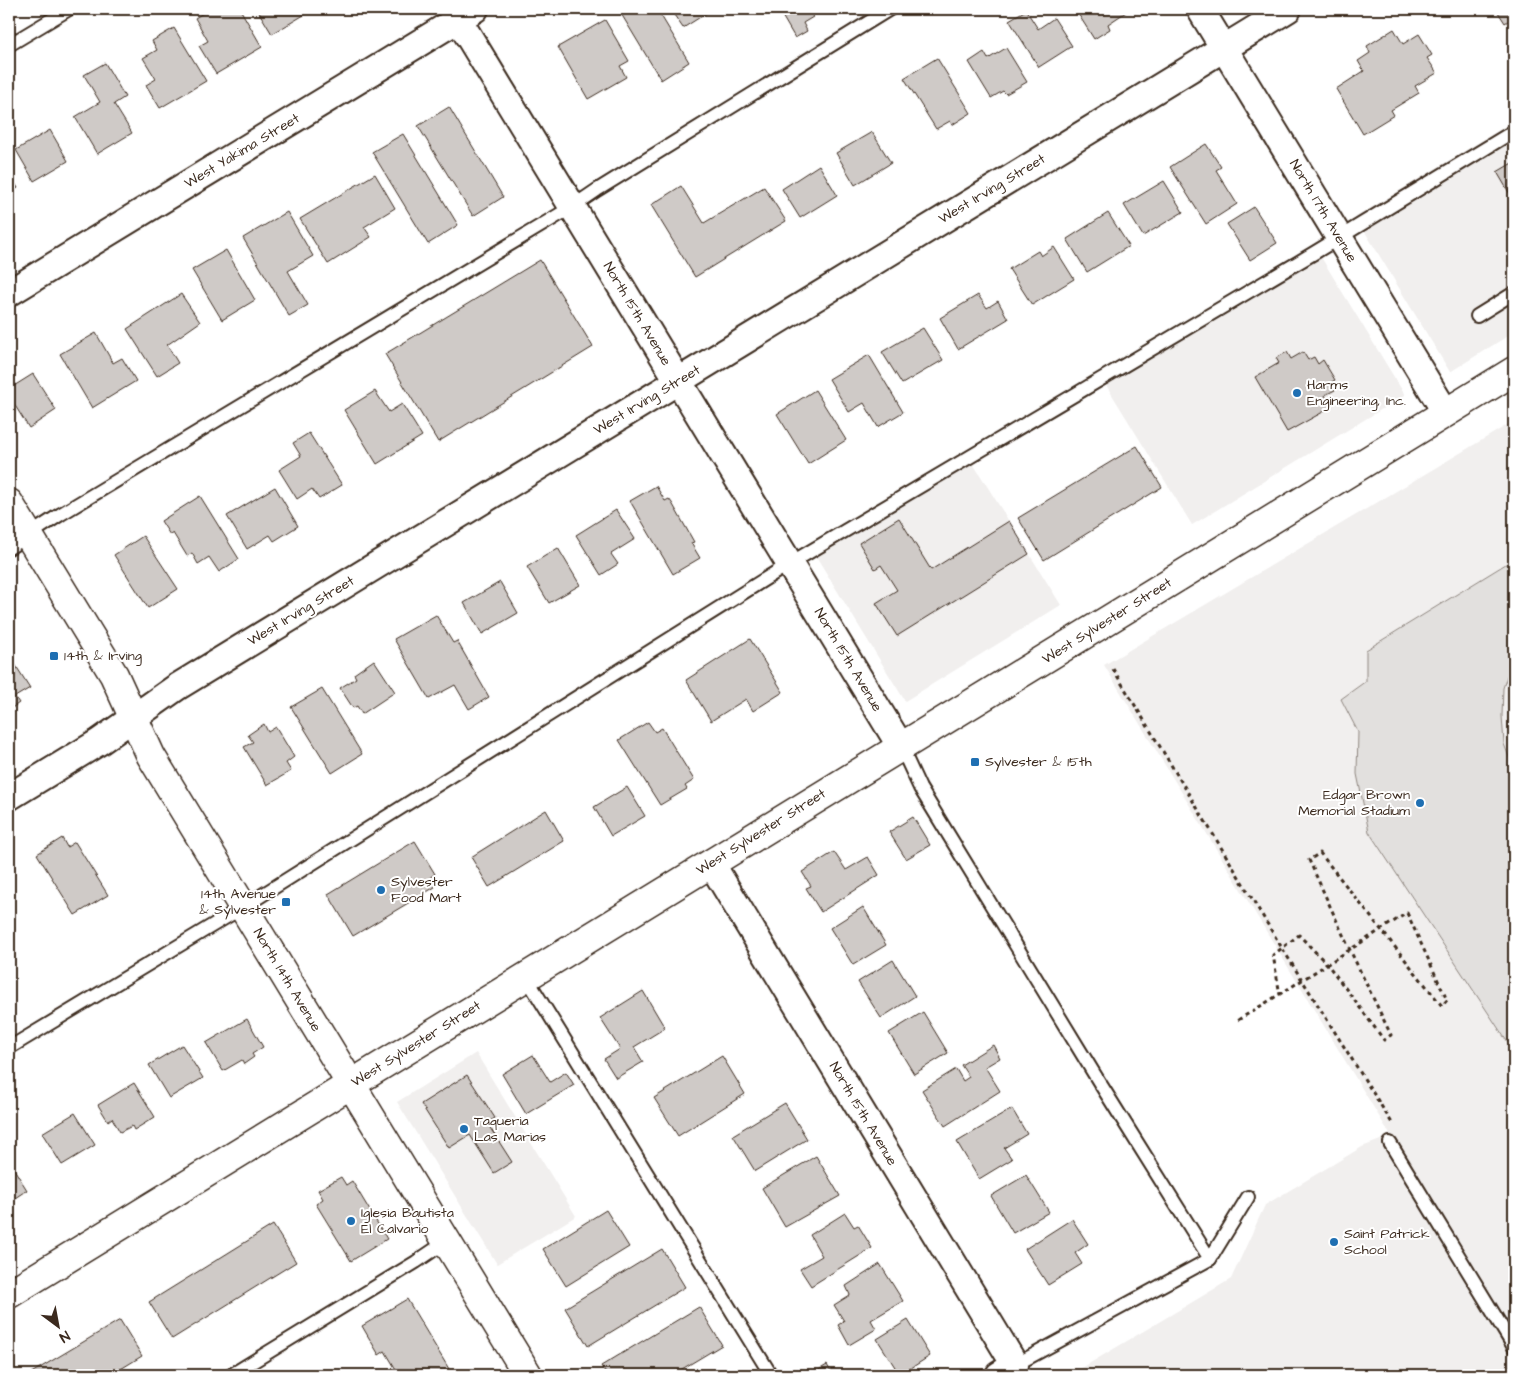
<svg xmlns="http://www.w3.org/2000/svg" width="1523" height="1384" font-family="'Architects Daughter',sans-serif">
  <style>
    .built { fill: #f1efee }
    .green { fill: #e2e0de; stroke: #8e857e }
    .building { fill: #cfcac7; stroke: #3b2a1e }
    .lines { fill: none; stroke-linecap: round; stroke-linejoin: round }
    .service-casing { stroke: #3b2a1e; stroke-width: 16 }
    .minor-casing { stroke: #3b2a1e; stroke-width: 30 }
    .tertiary-casing { stroke: #3b2a1e; stroke-width: 31 }
    .path { stroke: #3b2a1e; stroke-width: 3; stroke-dasharray: 4 4; stroke-linecap: butt }
    .service { stroke: #fff; stroke-width: 12 }
    .minor { stroke: #fff; stroke-width: 26 }
    .tertiary { stroke: #fff; stroke-width: 28 }
    .poi-dot { fill: #1f6fb2; stroke: #fff; stroke-width: 2 }
    .labels { text-anchor: middle; dominant-baseline: central; stroke-width: 4; stroke-linejoin: round; paint-order: stroke }
    .street-label { font-size: 14px; fill: #3b2a1e; stroke: #fff }
    .poi-label { font-size: 14px; fill: #3b2a1e; stroke: #fff; text-anchor: start }
  </style>
  <rect width="100%" height="100%" fill="#fff"/>
  <filter id="ink" filterUnits="userSpaceOnUse"><feTurbulence type="fractalNoise" baseFrequency=".02" numOctaves="2"/><feDisplacementMap in="SourceGraphic" scale="10" xChannelSelector="R" yChannelSelector="G"/><feConvolveMatrix kernelMatrix="1 2 1 2 8 2 1 2 1" color-interpolation-filters="sRGB"/></filter>
  <g filter="url(#ink)">
    <g class="built">
      <path d="M1514 121V332L1450 372 1356 217Z"/>
      <path d="M1313 244 1405 395 1192 525 1100 375Z"/>
      <path d="M1514 421V1375H1070L1231 1279 1265 1205 1362 1147 1391 1136 1104 665Z"/>
      <path d="M969 457 1061 605 905 701 814 553Z"/>
      <path d="M476 1053 576 1216 497 1264 397 1102Z"/>
    </g>
    <path class="green" d="M1514 559V656L1503 688 1502 716 1504 744 1514 770V1052L1369 832 1357 774 1358 732 1341 699 1366 681V650Z"/>
    <g class="building">
      <path d="M208 9H240L262 47 216 74 199 46 208 41 195 18 208 10Z"/>
      <path d="M257 9H314L272 34Z"/>
      <path d="M625 9H657L689 62 661 80 620 12Z"/>
      <path d="M670 9H713L683 28Z"/>
      <path d="M778 9H808L813 17 803 23 807 31 795 38Z"/>
      <path d="M1075 9H1124L1126 12 1108 24 1110 29 1094 39Z"/>
      <path d="M1496 9H1514V17L1505 23Z"/>
      <path d="M1026 10 1038 29 1054 18 1072 46 1039 67 1009 20Z"/>
      <path d="M605 20 629 61 620 66 626 77 588 99 558 47Z"/>
      <path d="M174 28 206 81 160 108 146 85 156 79 143 58 157 50 152 41Z"/>
      <path d="M1394 29 1403 44 1419 34 1432 55 1427 58 1437 73 1415 86 1419 93 1391 110 1394 115 1363 134 1336 89 1364 71 1358 61 1370 53 1367 46Z"/>
      <path d="M1006 48 1027 82 1006 94 1003 91 991 98 969 62 984 52 988 59Z"/>
      <path d="M937 58 971 113 952 125 950 121 936 129 904 78Z"/>
      <path d="M105 63 125 97 114 104 132 133 97 154 75 117 100 102 84 75Z"/>
      <path d="M449 107 503 197 473 216 418 126Z"/>
      <path d="M50 130 68 161 34 181 16 150Z"/>
      <path d="M872 132 891 163 855 185 836 153Z"/>
      <path d="M403 134 458 225 428 244 372 152Z"/>
      <path d="M1206 144 1221 167 1216 170 1237 204 1206 224 1170 167Z"/>
      <path d="M1514 162V201L1497 172Z"/>
      <path d="M819 165 837 195 800 218 782 189Z"/>
      <path d="M9 174 18 188 9 194Z"/>
      <path d="M375 174 395 208 364 227 371 237 328 264 300 219Z"/>
      <path d="M1164 181 1183 212 1143 236 1124 205Z"/>
      <path d="M681 186 704 223 764 187 786 221 695 277 651 205Z"/>
      <path d="M1254 207 1277 243 1250 260 1227 224Z"/>
      <path d="M287 212 313 256 288 271 308 305 289 316 243 238Z"/>
      <path d="M1108 213 1129 246 1087 272 1067 239Z"/>
      <path d="M1054 247 1074 279 1032 305 1009 269 1038 251 1041 256Z"/>
      <path d="M226 250 255 300 222 320 192 270Z"/>
      <path d="M540 260 593 347 438 442 385 354Z"/>
      <path d="M181 294 200 322 167 345 178 363 157 376 127 329Z"/>
      <path d="M978 295 987 308 998 301 1008 319 958 349 940 318Z"/>
      <path d="M923 328 943 360 902 384 882 352Z"/>
      <path d="M96 333 113 363 122 358 136 381 92 408 60 354Z"/>
      <path d="M1287 352 1291 359 1303 352 1308 360 1314 357 1318 364 1323 360 1335 380 1330 383 1335 390 1325 395 1332 407 1287 432 1255 377 1279 363 1276 358Z"/>
      <path d="M869 355 903 412 878 427 864 403 849 412 829 379Z"/>
      <path d="M33 374 56 410 29 428 9 396V389Z"/>
      <path d="M815 390 846 440 808 464 777 414Z"/>
      <path d="M375 391 389 412 402 404 422 436 377 464 344 410Z"/>
      <path d="M309 433 342 485 319 499 312 489 297 499 279 470 301 456 293 443Z"/>
      <path d="M1137 446 1162 487 1044 560 1018 518Z"/>
      <path d="M656 486 665 501 669 499 672 503 694 542 691 543 700 558 673 574 630 501Z"/>
      <path d="M275 487 298 526 274 541 270 535 247 549 227 516Z"/>
      <path d="M200 496 239 559 219 572 209 557 198 564 192 553 187 556 173 533 170 535 161 521Z"/>
      <path d="M616 510 635 539 611 554 618 564 601 575 576 535Z"/>
      <path d="M899 518 931 570 1009 521 1029 554 897 636 876 603 897 590 881 565 875 569 859 543Z"/>
      <path d="M143 536 178 589 148 608 114 555Z"/>
      <path d="M558 548 580 585 549 603 527 567Z"/>
      <path d="M500 582 518 613 482 634 464 603Z"/>
      <path d="M436 615 453 643 457 641 489 697 469 709 455 685 429 699 394 639Z"/>
      <path d="M750 639 783 692 753 711 746 699 711 721 686 680Z"/>
      <path d="M11 658 30 688 15 697 19 703 9 710V659Z"/>
      <path d="M374 660 395 692 362 714 357 706 353 708 340 688 356 678 354 674Z"/>
      <path d="M322 689 362 754 332 773 291 707Z"/>
      <path d="M648 722 655 732 662 728 694 780 685 786 687 789 660 805 619 740Z"/>
      <path d="M264 724 268 732 276 727 294 757 286 763 291 771 267 785 244 747 253 742 248 735Z"/>
      <path d="M627 787 645 816 611 836 594 807Z"/>
      <path d="M546 810 564 841 489 887 471 857Z"/>
      <path d="M913 817 930 845 906 859 889 832Z"/>
      <path d="M62 838 67 847 75 842 108 895 75 915 37 854Z"/>
      <path d="M415 841 435 874 429 878 435 887 353 936 328 894Z"/>
      <path d="M834 852 846 870 868 857 879 875 821 912 806 888 811 886 802 872Z"/>
      <path d="M863 907 886 945 853 965 830 928Z"/>
      <path d="M893 960 915 996 881 1018 858 982Z"/>
      <path d="M643 991 665 1028 634 1047 643 1062 616 1078 604 1059 620 1049 600 1018Z"/>
      <path d="M923 1012 948 1053 914 1074 889 1033Z"/>
      <path d="M247 1019 263 1047 252 1054 254 1057 244 1064 242 1060 223 1071 206 1043Z"/>
      <path d="M182 1045 203 1078 169 1098 149 1065Z"/>
      <path d="M993 1045 1000 1058 985 1067 1000 1091 945 1126 922 1090 956 1069 963 1081 969 1077 961 1065Z"/>
      <path d="M533 1055 550 1082 566 1072 574 1085 526 1114 502 1074Z"/>
      <path d="M722 1056 745 1094 678 1136 654 1098Z"/>
      <path d="M467 1075 495 1118 487 1123 512 1162 494 1173 470 1135 449 1148 421 1104Z"/>
      <path d="M134 1083 155 1117 134 1130 132 1126 120 1132 112 1118 108 1121 98 1105Z"/>
      <path d="M785 1103 807 1139 755 1171 733 1135Z"/>
      <path d="M1012 1109 1027 1134 1004 1148 1012 1159 979 1179 957 1142Z"/>
      <path d="M75 1113 95 1145 62 1165 42 1133Z"/>
      <path d="M816 1156 840 1196 785 1227 762 1188Z"/>
      <path d="M9 1161 27 1190 9 1202Z"/>
      <path d="M1026 1175 1049 1212 1013 1233 991 1196Z"/>
      <path d="M341 1177 346 1185 352 1181 387 1239 351 1261 316 1204 323 1199 318 1190Z"/>
      <path d="M606 1210 629 1247 566 1286 543 1249Z"/>
      <path d="M845 1213 854 1227 858 1225 872 1248 811 1286 800 1269 822 1256 810 1235Z"/>
      <path d="M1072 1219 1088 1244 1075 1253 1082 1264 1048 1285 1025 1249Z"/>
      <path d="M273 1225 296 1262 172 1339 149 1302Z"/>
      <path d="M662 1249 685 1287 588 1346 565 1308Z"/>
      <path d="M880 1264 903 1301 871 1320 876 1329 849 1345 838 1325 844 1321 834 1305 850 1295 846 1286Z"/>
      <path d="M407 1299 449 1369 439 1375H390L397 1371 385 1351 379 1355 362 1326Z"/>
      <path d="M699 1307 722 1345 672 1375H607L601 1366Z"/>
      <path d="M120 1320 142 1356 111 1375H28Z"/>
      <path d="M908 1320 930 1356 900 1375 877 1339Z"/>
      <path d="M827 1365 833 1375H810Z"/>
    </g>
    <g class="lines">
      <defs>
        <g id="service">
          <path d="M9 45 69 9"/>
          <path d="M1477 316 1514 293"/>
          <path d="M9 548 61 514 572 207 597 190 890 9"/>
          <path d="M901 747 920 788 1101 1085 1210 1259 1015 1365"/>
          <path d="M526 977 771 1375"/>
          <path d="M9 1048 243 907 789 564 1314 253 1514 131"/>
          <path d="M1390 1143 1514 1347"/>
          <path d="M1210 1259 1248 1197"/>
          <path d="M231 1375 416 1262 447 1241"/>
        </g>
        <g id="minor">
          <path d="M452 9 901 747"/>
          <path d="M1200 9 1446 413"/>
          <path d="M9 293 475 9"/>
          <path d="M9 797 99 742 177 687 1288 9"/>
          <path d="M711 863 1015 1365 999 1375"/>
        </g>
        <g id="tertiary">
          <path d="M9 503 114 675 151 756 528 1375"/>
          <path d="M9 1294 1514 371"/>
        </g>
      </defs>
      <use href="#service" class="service-casing"/>
      <use href="#minor" class="minor-casing"/>
      <use href="#tertiary" class="tertiary-casing"/>
      <g class="path">
        <path d="M1113 669 1282 948 1392 1123"/>
        <path d="M1238 1020C1295 985 1351 949 1407 913L1447 1000 1442 1006 1320 853 1309 860 1350 950 1391 1035 1384 1040 1328 965 1299 935 1273 955 1280 995"/>
      </g>
      <use href="#service" class="service"/>
      <use href="#minor" class="minor"/>
      <use href="#tertiary" class="tertiary"/>
    </g>
  </g>
  <g class="poi-dot">
    <circle cx="1297" cy="393" r="5"/>
    <rect x="49" y="651" width="10" height="10" rx="2.5"/>
    <rect x="970" y="757" width="10" height="10" rx="2.5"/>
    <circle cx="1420" cy="803" r="5"/>
    <circle cx="381" cy="890" r="5"/>
    <rect x="281" y="897" width="10" height="10" rx="2.5"/>
    <circle cx="464" cy="1129" r="5"/>
    <circle cx="351" cy="1221" r="5"/>
    <circle cx="1334" cy="1242" r="5"/>
  </g>
  <g class="labels">
    <g class="street-label">
      <text transform="translate(242 151) rotate(-31)">West Yakima Street</text>
      <text transform="translate(992 189) rotate(-31)">West Irving Street</text>
      <text transform="translate(1323 211) rotate(59)">North 17th Avenue</text>
      <text transform="translate(637 314) rotate(59)">North 15th Avenue</text>
      <text transform="translate(647 400) rotate(-31)">West Irving Street</text>
      <text transform="translate(301 611) rotate(-31)">West Irving Street</text>
      <text transform="translate(1107 621) rotate(-32)">West Sylvester Street</text>
      <text transform="translate(848 660) rotate(59)">North 15th Avenue</text>
      <text transform="translate(761 832) rotate(-32)">West Sylvester Street</text>
      <text transform="translate(287 980) rotate(59)">North 14th Avenue</text>
      <text transform="translate(416 1044) rotate(-32)">West Sylvester Street</text>
      <text transform="translate(863 1114) rotate(59)">North 15th Avenue</text>
    </g>
    <g class="poi-label">
      <text x="1307" y="385">Harms<tspan x="1307" dy="16">Engineering, Inc.</tspan></text>
      <text x="64" y="656">14th &amp; Irving</text>
      <text x="985" y="762">Sylvester &amp; 15th</text>
      <text x="1410" y="795" text-anchor="end">Edgar Brown<tspan x="1410" dy="16">Memorial Stadium</tspan></text>
      <text x="391" y="882">Sylvester<tspan x="391" dy="16">Food Mart</tspan></text>
      <text x="276" y="894" text-anchor="end">14th Avenue<tspan x="276" dy="16">&amp; Sylvester</tspan></text>
      <text x="474" y="1121">Taqueria<tspan x="474" dy="16">Las Marias</tspan></text>
      <text x="361" y="1213">Iglesia Bautista<tspan x="361" dy="16">El Calvario</tspan></text>
      <text x="1344" y="1234">Saint Patrick<tspan x="1344" dy="16">School</tspan></text>
    </g>
  </g>
  <rect width="1523" height="1384" fill="none" stroke="#fff" stroke-width="30"/>
  <rect x="15" y="15" width="1493" height="1354" fill="none" stroke="#3b2a1e" stroke-width="2" filter="url(#ink)"/>
  <g transform="translate(58 1326) rotate(148)" stroke="#ffffff" stroke-width="4" paint-order="stroke">
  <path d="M0-4L9 19L0 12L-9 19Z" fill="#3b2a1e"/>
  <text y="-8" font-size="14" font-weight="bold" text-anchor="middle" fill="#3b2a1e">N</text>
  </g>
</svg>
